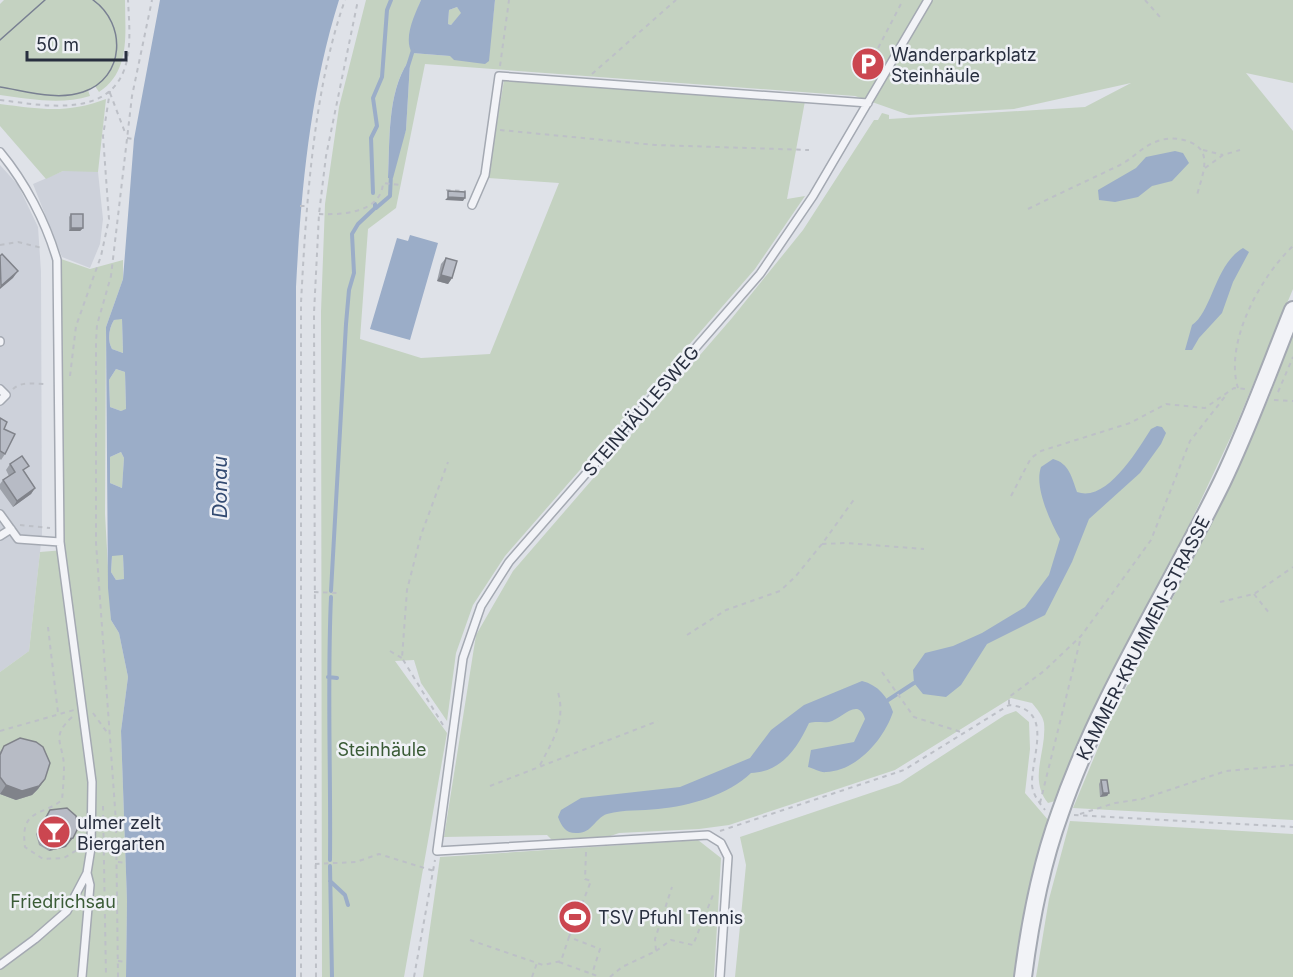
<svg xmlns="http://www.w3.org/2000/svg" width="1293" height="977" viewBox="0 0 1293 977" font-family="Inter,sans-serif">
<rect width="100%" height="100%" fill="#dfe2e8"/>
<path fill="#cdd1da" d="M0,165L18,185L38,227L41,272L42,534L29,651L0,672Z
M89,170L98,172L103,219L100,244L90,268L62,257L33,184L63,171Z"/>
<path fill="#c4d2c1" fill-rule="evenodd" d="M4,0H125C125,33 131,71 99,92L95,86L88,90L90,96C60,105 31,99 0,95V4Z
M366,0H421L412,24V53L450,56L492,27L495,0H1293V83L1246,73L1293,131V289L1234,430L1166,574L1094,712L1055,801L1048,803C1028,779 1047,751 1044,723C1043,716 1037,709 1032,703L1011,698L895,770L729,825L699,829L619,833L599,840H552L547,835L444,837L476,635L513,571L732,318L803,230L874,120H878L882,113L889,115V119L1085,107L1131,83L1014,109L909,115L855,96L425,64L396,208L368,229L360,339L421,358L490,354L559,183L488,178L504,80L805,101L787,199L805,196L755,269L505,556L473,605L456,653L447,721L421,683L414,660L395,661L447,733L404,977H322L321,312L325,204L339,107ZM408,62L410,63L406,130L388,177C390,141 387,93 408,62Z
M457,7L462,13L451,25L448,24L449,10Z
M106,99L98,172L63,171L46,179L0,126V104C40,109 67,114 106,99Z
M61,259L90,269L123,260V279L106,327L105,514L111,620L119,633L128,677L121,731L127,901L126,977H0V672L29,651L40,552L64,550Z
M122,318L123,353L112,349C107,340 109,328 114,320Z
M1293,334V820L1073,808L1111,717L1183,578L1269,398Z
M116,369L125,372L126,410L121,411L110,407L109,380Z
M121,452L124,458L122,488L110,483V457Z
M123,554L124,579L116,580L111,572L112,555Z
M1016,711L1029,722L1030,749L1025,793L1049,821L1029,892L1016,977H735L746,865L740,837L900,783L1005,715Z
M1070,821L1293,834V977H1036L1049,899Z
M698,840L721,858L714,977H423L440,857Z"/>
<path fill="#9badc8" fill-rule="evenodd" d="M160,0H339C310,92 301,191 296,287V977H126L127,901L121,731L128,677L119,633L111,620L108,588L106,327L123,279L134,139ZM122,319L123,352V353L112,349C107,340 109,328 114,320ZM116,369L125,372L126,409L121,411L110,407L109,380ZM121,452L124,458L122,488L110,483V457ZM123,555L124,579L116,580L111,572L112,556Z
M421,0H495L489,61L485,64L454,60L450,56L412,53C403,38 415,14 421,0ZM457,7L461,13L451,25L448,24L449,10Z
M408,62L410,63L406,130L393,178H388C390,142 387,93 408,62Z
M1175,151L1183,153L1189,163L1172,181L1152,186L1138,197L1115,202L1099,200L1098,190L1136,168L1146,157Z
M410,235L438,243L410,340L370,329L397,238L408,241Z
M1243,248L1249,252L1233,282L1222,313L1199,338L1192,350H1185L1192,325C1212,312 1215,264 1243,248Z
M1157,426L1162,427L1166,433L1161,444L1140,473L1089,519L1072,562L1045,615L987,644L961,685L946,697L923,694L914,683L913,670L925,653L953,646L982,633L1025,607L1049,575L1060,539C1050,521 1034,487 1041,467L1053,459C1069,463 1072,478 1077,492C1107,503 1138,449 1151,429Z
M862,681C878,685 888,697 893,712C884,739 857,771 826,772C821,773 813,768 808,767L811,750L854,742L865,719C858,696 841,720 829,722C822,723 817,721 809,723C797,749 781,772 751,773C728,795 690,806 658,809C641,811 625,809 607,814C595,818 592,833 578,833C566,834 562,827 558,817L561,810L581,798L680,787L750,758L771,730L804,705Z"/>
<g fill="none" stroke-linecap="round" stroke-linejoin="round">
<path stroke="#9badc8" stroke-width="4" d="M408,66L413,50
M373,193L371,138L377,126L373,98L382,77L387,10L391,0
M376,208L390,196L391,174
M331,591L346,324L349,290L354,273L352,234L358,224L375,208V204
M328,677L337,678
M888,700L914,683
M330,860C331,772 327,685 331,597
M330,866L332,977
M330,881L345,895L348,905"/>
<g stroke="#a4a9b2" stroke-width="10">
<path id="service" d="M870,64L885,72
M0,152C25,182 46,222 57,260L60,542L92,782L91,848L87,873L67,911L35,939L0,965
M472,205L485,175L499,76L868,103
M0,341V342
M0,389L6,395L0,401
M0,514L18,539L60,542
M0,536L11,529
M82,977L90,885L87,873
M720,977L728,857L721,843L708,835L437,851L463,658L481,606L509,562L760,274L813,196L928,0"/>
</g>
<g stroke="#a4a9b2" stroke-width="20">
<path id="tertiary" d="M1023,977C1030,922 1041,865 1060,813C1100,697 1168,592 1222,482C1249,426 1270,367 1293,310"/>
</g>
<path stroke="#bdc0c7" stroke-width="2" stroke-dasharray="4.5 4.5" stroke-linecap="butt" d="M1145,0L1160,17
M874,56L903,0
M500,66L509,0
M592,74L676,0
M110,93L126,135
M0,100C43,105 114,121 127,60C131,41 129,20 128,0
M500,130L655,145L809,150
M127,138L134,139
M1203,150L1223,155
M1205,168L1223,155L1240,150
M446,190L466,191
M300,206H307
M1028,209C1058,194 1089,180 1120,165C1132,159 1142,147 1155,142C1165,138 1176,137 1187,141C1214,149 1203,173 1197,195
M319,214C342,215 381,213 383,183L400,185
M0,245L18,242L42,248
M70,376L76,326L101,256L109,219L103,136L110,91
M1238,388C1224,343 1260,277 1293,246
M13,389C21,381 36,384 47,384
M1278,392L1293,357
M1274,400L1293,401
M1011,496L1031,458L1041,451L1130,423L1166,404L1205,408L1234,388L1246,389
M20,525L50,528
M822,544L846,543L924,549
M314,592L338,593
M1254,594L1270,614
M1220,602L1254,594L1293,567
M48,627L58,713
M687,635L726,610L780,591L795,577L822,544L855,498
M390,651L402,658
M882,672L914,717L961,732
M1009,704V697L1044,671L1081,636L1114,591L1151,540L1190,441L1227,394
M93,713L109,735
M72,717C51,737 62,741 64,765C64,777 63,789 62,800C41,817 20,808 25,847L43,859L64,858L82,847
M443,725L402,658L407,590L421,535L448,462
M0,731L74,710
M540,765C553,740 566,721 558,692
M490,786L658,721
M1040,803L1081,637
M103,806L106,977
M1080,814L1115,803L1142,799L1226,771L1293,765
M1074,815L1293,827
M104,822H116
M720,831L904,770L1009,705C1055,709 1031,756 1032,785C1033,795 1039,802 1045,810
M586,852L585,879L591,881L569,937L600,949L592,974L600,977
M118,862L126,863
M315,864L356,862L379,854L434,871
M470,940L543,965L561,961L569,937
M656,951L671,940L693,945L713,895
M118,961L126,962
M559,962L592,974
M118,977L116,822L96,543V342L97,325L111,276L132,96L152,0
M301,977V303C306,208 313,90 345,0
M316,977L314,313L319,214L326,156L358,0
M414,977L435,860
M532,977L537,963
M610,977L622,967L656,951L655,939L672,887"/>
<use href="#service" stroke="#f2f3f7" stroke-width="7"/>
<use href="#tertiary" stroke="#f2f3f7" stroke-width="16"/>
<path stroke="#798092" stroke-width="1.5" d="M0,40L45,0
M0,87C26,91 57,101 83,92C125,78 127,24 93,0"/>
</g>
<path fill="#9da1a9" d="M71,214L83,228L80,231H69V217Z
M446,258L452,278L448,284L437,281L441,264Z
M0,418L4,429L5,454L1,460L0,459Z
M10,464L25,472L35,488L31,494L13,507L0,489V484L3,480L9,476L6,470Z
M4,746L45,779L38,789L32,795L16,800L0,794V752Z
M1101,780L1109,793L1107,796L1100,797L1099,784Z
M50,810L66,847L49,851L39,845L36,834L44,819Z"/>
<path fill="#80838a" d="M448,197L465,198L463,201L445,200Z
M71,228H83L80,231H69Z
M18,271L13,278L0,289V287Z
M441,275L452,278L448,284L437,281Z
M35,488L31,494L13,507L17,501Z
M45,779L38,789L32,795L16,800L0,794L6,785Z
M1103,793H1109L1107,796L1100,797Z
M73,838L66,847L49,851L55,842Z"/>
<path fill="#b7bbc5" stroke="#80838a" stroke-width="1.5" d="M448,191L465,192V198L448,197Z
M71,214H83V228H71Z
M2,254L18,271L1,286L0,256Z
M446,258L457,261L452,278L441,275Z
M0,418L7,422L4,429L15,434L5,454L0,451Z
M22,456L29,466L23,470L35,488L17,501L3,480L15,472L10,464Z
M20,738L36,742L43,747L50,763L45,779L39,786L22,791L6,785L0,777V755L4,746Z
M1101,780H1107L1109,793H1103Z
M67,808L76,816L78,828L73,838L55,842L46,835L42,825L50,810Z"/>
<defs>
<g id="parking-disc" transform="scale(1.725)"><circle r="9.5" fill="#cb4650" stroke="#eff1f6"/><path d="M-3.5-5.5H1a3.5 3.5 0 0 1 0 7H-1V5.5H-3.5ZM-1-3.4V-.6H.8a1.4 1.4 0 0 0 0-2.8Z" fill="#fff"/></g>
<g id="bar-disc" transform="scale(1.725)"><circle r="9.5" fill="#cb4650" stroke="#eff1f6"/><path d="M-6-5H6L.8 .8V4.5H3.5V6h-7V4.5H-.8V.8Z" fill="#fff"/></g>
<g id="stadium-disc" transform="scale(1.725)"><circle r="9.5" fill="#cb4650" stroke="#eff1f6"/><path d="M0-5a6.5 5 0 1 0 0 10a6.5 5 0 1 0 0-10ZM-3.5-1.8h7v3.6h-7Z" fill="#fff"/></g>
</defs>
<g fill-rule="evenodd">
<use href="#parking-disc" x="868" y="64"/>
<use href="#bar-disc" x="54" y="832"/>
<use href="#stadium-disc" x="575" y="917"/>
</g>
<g text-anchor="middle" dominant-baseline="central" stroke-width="5" stroke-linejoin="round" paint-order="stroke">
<g font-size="18" fill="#282f3f" stroke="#eff1f6" text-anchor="start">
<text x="891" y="54">Wanderparkplatz<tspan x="891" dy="21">Steinhäule</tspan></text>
<text x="77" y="822">ulmer zelt<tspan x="77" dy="21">Biergarten</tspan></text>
<text x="598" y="917">TSV Pfuhl Tennis</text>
</g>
<g font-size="18" fill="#282f3f" stroke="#eff1f6">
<text transform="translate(641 411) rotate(-49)">STEINHÄULESWEG</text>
<text transform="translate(1143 638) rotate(-63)">KAMMER-KRUMMEN-STRASSE</text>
</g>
<g font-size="18" fill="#3a5b36" stroke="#eff1f6">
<text x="382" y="749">Steinhäule</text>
<text x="63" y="901">Friedrichsau</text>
</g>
<g font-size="20" font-style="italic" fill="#334b72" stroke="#eff1f6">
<text transform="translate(220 487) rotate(-90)">Donau</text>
</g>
</g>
<path d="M27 51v9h99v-9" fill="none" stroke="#282f3f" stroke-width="3"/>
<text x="36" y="51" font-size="18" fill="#282f3f" stroke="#eff1f6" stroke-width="4.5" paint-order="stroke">50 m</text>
</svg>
